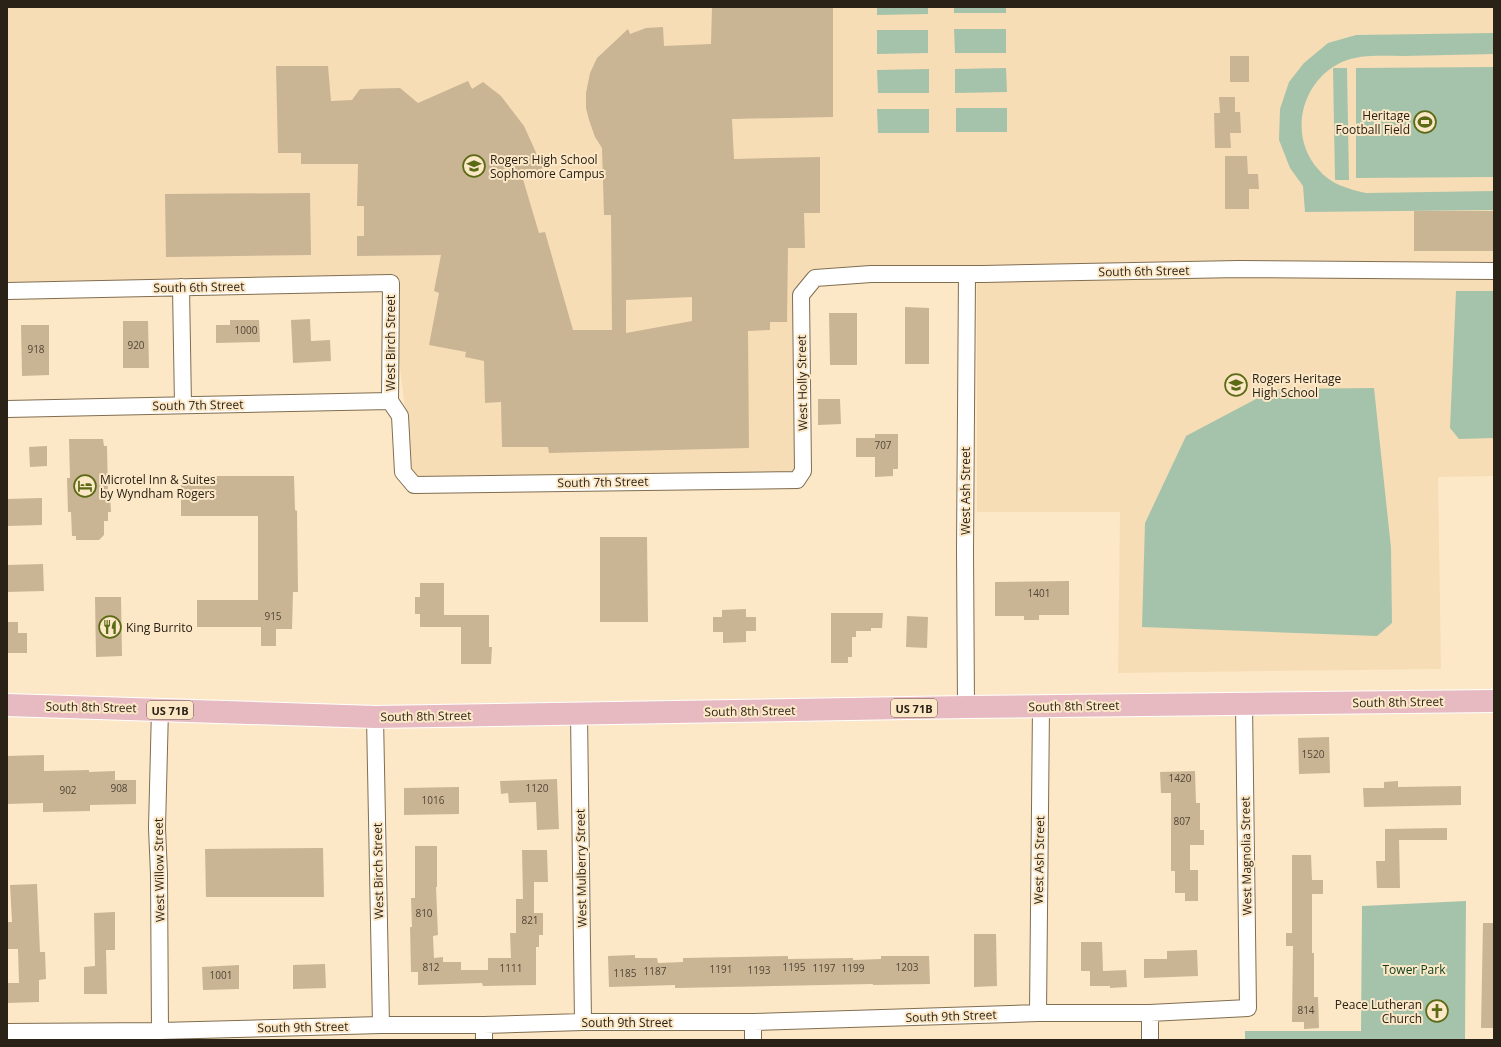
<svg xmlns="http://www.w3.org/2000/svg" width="1501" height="1047" viewBox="0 0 1501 1047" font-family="'Open Sans',sans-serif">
<rect width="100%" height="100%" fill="#fce8c7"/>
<path fill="#f6ddb6" d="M7,7H1494V476L1438,477L1441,669L1118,673L1120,512H977V283L815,278L801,295L797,480L414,485L390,283L7,291Z"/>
<path fill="#a5c3ab" d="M877,7H928V14L877,15Z
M954,7H1006V13H954Z
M954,29H1006V53H955Z
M877,30H928V53L877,54Z
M1494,33V54C1464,55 1433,55 1403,56C1383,56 1360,54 1342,62C1301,81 1288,135 1318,169C1330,184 1348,189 1366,193L1494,191V210L1305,212L1303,186L1290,168L1279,140L1280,109L1289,82L1304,63L1328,43L1356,35Z
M1494,67V177L1356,178V68Z
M1006,68L1007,92L955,93V69Z
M1333,68H1347L1349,180H1335Z
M929,69V93H878L877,70Z
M956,108H1007V132H956Z
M929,109V133H878L877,109Z
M1456,291H1494V438L1459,439L1450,428Z
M1374,388L1391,548L1392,623L1377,636L1142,627L1145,523L1186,436L1275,389Z
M1466,901L1465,1040H1245V1031H1361L1362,906Z"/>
<path fill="#c9b494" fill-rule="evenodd" d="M712,7H833V117L732,119L734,159L820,157V213H804L805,248H788L787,322H770V330L748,331L749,448L549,453L548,447H502L501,402L485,403L484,361L465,357L466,352L429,345L439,293L434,291L441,255L357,256V236H364V206H357L358,164H301V153H278L276,66H328L331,101L352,100L360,89L400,88L418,103L468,81L472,89L483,82L501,96L524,126L543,168L522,176L539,233L545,232L573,330H612L611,215H604L602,148L595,137L589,120L586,108V93L590,73L597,58L628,29L630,34L646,28L663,27L664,46L711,44ZM692,297V321L626,333V300Z
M1230,56H1249V82H1230Z
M1219,97H1235V112H1240L1241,133H1230L1231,148H1215L1214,113H1220Z
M1225,156H1247L1248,174H1258L1259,189H1249V209H1225Z
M310,193L311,255L166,257L165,194Z
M1414,211H1494V251H1414Z
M905,307L929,308V364H905Z
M829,313H857V365H830Z
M310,319L311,341L330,340L331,361L293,363L291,320Z
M230,320H259L260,342L216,343V325H230Z
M123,321H148L149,368H123Z
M21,325H49V375L22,376Z
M818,399H840L841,424L818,425Z
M875,434H898V469H893V476L875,477V457H856V438H875Z
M69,439H103L104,446H107L108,494H110L111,512H108V521H104V535L99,540H76V536H72L71,512H68L67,478H70Z
M47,446V466L30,467L29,447Z
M181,476H294L295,510L297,511L298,592H293L292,629H276V646H261V627H197V600H258V516H181Z
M42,498V525L7,526V499Z
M600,537H647L648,622H600Z
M43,564L44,591L7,592V565Z
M1069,581V615H1039V620H1024V616H995V582Z
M420,583H444V615H489V647H492L491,664H461V627H420V614H415V597H420Z
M95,597H121L122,656L96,657Z
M746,609V617H756V631H746V642L723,643V632H713V617H722V610Z
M831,613H883L882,628H871V631H856V637H852V657H848V663H831Z
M907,616L928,617L927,648L906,647Z
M7,622H18V633H27V653H7Z
M1329,737L1330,773L1299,774L1298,738Z
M44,755V771L89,770V772L115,771V780H136V804L90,805V811L43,812V803L7,804V756Z
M1195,771L1196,803H1200V830H1204V845H1190V870H1198V901H1185V893H1175V871H1171V793H1161L1160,772Z
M557,779L559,829L537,830L536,802L509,803L508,793L501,794L500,781Z
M1398,781V787L1461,786V805L1364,807L1363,788H1384V782Z
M459,787V814L404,815V788Z
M1447,828V840H1399L1400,888H1377L1376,861H1385V829Z
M415,846H437V887H436L438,935L433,936L434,958L443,957V962H461V970H488V958H511L510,933H516V899H523L522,850H547L548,882H534V913H543V935H539V947H536V985L483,986L482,983L418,985V972H411L410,927H412L411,898H415Z
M323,848L324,897H206L205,849Z
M1292,855H1311L1312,880H1323V894H1312V953H1314V997H1318L1319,1028L1304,1029V1022H1292L1293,946H1286V933H1292Z
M37,884L40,952H45L46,979L39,980V1002L7,1003V983H19L18,949H7V922H12L10,885Z
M115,912V950H106L107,994H84V967L95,966L94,913Z
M1483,923H1494V1028H1481Z
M974,934H996L997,986L974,987Z
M1081,942H1102L1103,971L1126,970L1127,987L1110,988V986H1090V971H1081Z
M1197,950L1198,976L1144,978V959H1167V951Z
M635,955V958H657L658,963L683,962V958L788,956V959L853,958V960L881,959V956H929L930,984L873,985V984L675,988V985L609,987L608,956Z
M325,964L326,988L293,989V965Z
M239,965V989L203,990L202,967Z"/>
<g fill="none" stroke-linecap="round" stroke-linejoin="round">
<g stroke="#806e51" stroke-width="18">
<path id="minor" d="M181,287L183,405
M7,291L391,283L390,401L400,416L403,472L414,485L797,480L803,471L801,295L815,278L871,274H983L1239,269L1494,271
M7,409L390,401
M966,707L965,550L967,274
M160,709L157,828L159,874L160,1031
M579,714L583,1022
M375,717L381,1025
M1038,1013L1041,707
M753,1022V1040
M484,1025V1040
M7,1032L160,1031L381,1025H484L583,1022H753L1038,1013H1150L1248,1008L1244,704
M1150,1040V1013"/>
</g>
<g stroke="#fff" stroke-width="24">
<path id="primary" d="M7,705L375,717L966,707L1494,701"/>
</g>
<use href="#minor" stroke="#fff" stroke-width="16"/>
<use href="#primary" stroke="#e7bac1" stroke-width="22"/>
</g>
<defs>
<g id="stadium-ring" transform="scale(1.15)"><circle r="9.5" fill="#fce8c7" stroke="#5b6a14" stroke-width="1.5"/><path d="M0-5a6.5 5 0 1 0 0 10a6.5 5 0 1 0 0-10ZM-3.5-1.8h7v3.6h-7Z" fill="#5b6a14"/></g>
<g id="school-ring" transform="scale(1.15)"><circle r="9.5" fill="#fce8c7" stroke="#5b6a14" stroke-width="1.5"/><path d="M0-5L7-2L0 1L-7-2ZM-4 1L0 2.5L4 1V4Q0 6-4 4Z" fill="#5b6a14"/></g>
<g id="hotel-ring" transform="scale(1.15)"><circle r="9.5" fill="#fce8c7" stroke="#5b6a14" stroke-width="1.5"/><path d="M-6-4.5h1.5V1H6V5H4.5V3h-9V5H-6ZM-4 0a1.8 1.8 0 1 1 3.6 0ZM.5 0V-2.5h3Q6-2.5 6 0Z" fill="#5b6a14"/></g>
<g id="restaurant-ring" transform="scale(1.15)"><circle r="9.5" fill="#fce8c7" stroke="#5b6a14" stroke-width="1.5"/><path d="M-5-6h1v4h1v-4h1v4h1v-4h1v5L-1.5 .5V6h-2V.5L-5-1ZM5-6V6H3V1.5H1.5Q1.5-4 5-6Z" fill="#5b6a14"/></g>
<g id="church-ring" transform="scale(1.15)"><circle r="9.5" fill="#fce8c7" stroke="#5b6a14" stroke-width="1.5"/><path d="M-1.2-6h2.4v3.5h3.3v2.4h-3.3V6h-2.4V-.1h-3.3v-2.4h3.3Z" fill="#5b6a14"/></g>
</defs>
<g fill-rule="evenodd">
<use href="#stadium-ring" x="1425" y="122"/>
<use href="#school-ring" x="474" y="166"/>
<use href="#school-ring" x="1236" y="385"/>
<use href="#hotel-ring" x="85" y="486"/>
<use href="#restaurant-ring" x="110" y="627"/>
<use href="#church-ring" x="1437" y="1011"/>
</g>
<g text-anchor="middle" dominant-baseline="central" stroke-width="4" stroke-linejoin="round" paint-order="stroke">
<g font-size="10" fill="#524636">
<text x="246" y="330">1000</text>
<text x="136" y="345">920</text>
<text x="36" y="349">918</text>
<text x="883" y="445">707</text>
<text x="1039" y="593">1401</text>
<text x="273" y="616">915</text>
<text x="1313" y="754">1520</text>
<text x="1180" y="778">1420</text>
<text x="119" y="788">908</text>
<text x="537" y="788">1120</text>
<text x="68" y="790">902</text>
<text x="433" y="800">1016</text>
<text x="1182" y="821">807</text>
<text x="424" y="913">810</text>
<text x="530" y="920">821</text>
<text x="431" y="967">812</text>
<text x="794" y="967">1195</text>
<text x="907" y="967">1203</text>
<text x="511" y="968">1111</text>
<text x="824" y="968">1197</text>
<text x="853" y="968">1199</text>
<text x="721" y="969">1191</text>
<text x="759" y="970">1193</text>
<text x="655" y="971">1187</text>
<text x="625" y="973">1185</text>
<text x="221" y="975">1001</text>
<text x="1306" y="1010">814</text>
</g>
<g fill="#fce8c7" stroke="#695d4b" stroke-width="1">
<rect x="891" y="699" width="46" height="18" rx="3"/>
<rect x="147" y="701" width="46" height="18" rx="3"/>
</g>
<g font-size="11" font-weight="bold" fill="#2a2216">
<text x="914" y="708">US 71B</text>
<text x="170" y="710">US 71B</text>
</g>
<g font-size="12" fill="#2a2216" stroke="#fce8c7" text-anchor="start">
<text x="1410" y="115" text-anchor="end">Heritage<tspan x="1410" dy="14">Football Field</tspan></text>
<text x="490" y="159">Rogers High School<tspan x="490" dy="14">Sophomore Campus</tspan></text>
<text x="1252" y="378">Rogers Heritage<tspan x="1252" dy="14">High School</tspan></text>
<text x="100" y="479">Microtel Inn &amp; Suites<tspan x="100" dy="14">by Wyndham Rogers</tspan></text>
<text x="126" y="627">King Burrito</text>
<text x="1422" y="1004" text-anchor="end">Peace Lutheran<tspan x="1422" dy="14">Church</tspan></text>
</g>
<g font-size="12" fill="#2a2216" stroke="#fce8c7">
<text transform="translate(1144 271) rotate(-1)">South 6th Street</text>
<text transform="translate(199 287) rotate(-1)">South 6th Street</text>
<text transform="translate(390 343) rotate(-90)">West Birch Street</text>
<text transform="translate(802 383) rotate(-91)">West Holly Street</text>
<text transform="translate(198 405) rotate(-1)">South 7th Street</text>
<text transform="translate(603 482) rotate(-1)">South 7th Street</text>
<text transform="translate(965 491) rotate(-90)">West Ash Street</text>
<text transform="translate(1398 702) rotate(-1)">South 8th Street</text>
<text transform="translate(1074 706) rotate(-1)">South 8th Street</text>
<text transform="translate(91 707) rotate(1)">South 8th Street</text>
<text transform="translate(750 711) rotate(-1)">South 8th Street</text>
<text transform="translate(426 716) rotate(-1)">South 8th Street</text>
<text transform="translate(1246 856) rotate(-91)">West Magnolia Street</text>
<text transform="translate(1039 860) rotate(-89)">West Ash Street</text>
<text transform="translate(581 868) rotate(-91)">West Mulberry Street</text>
<text transform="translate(159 870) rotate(-91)">West Willow Street</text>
<text transform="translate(378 871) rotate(-91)">West Birch Street</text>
<text transform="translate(951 1016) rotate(-2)">South 9th Street</text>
<text x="627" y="1022">South 9th Street</text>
<text transform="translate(303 1027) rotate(-1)">South 9th Street</text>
</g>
<g font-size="12" fill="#0a401f" stroke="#fce8c7">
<text x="1414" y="969">Tower Park</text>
</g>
</g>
<rect width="1501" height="1047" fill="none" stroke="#2a2216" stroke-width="16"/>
</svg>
